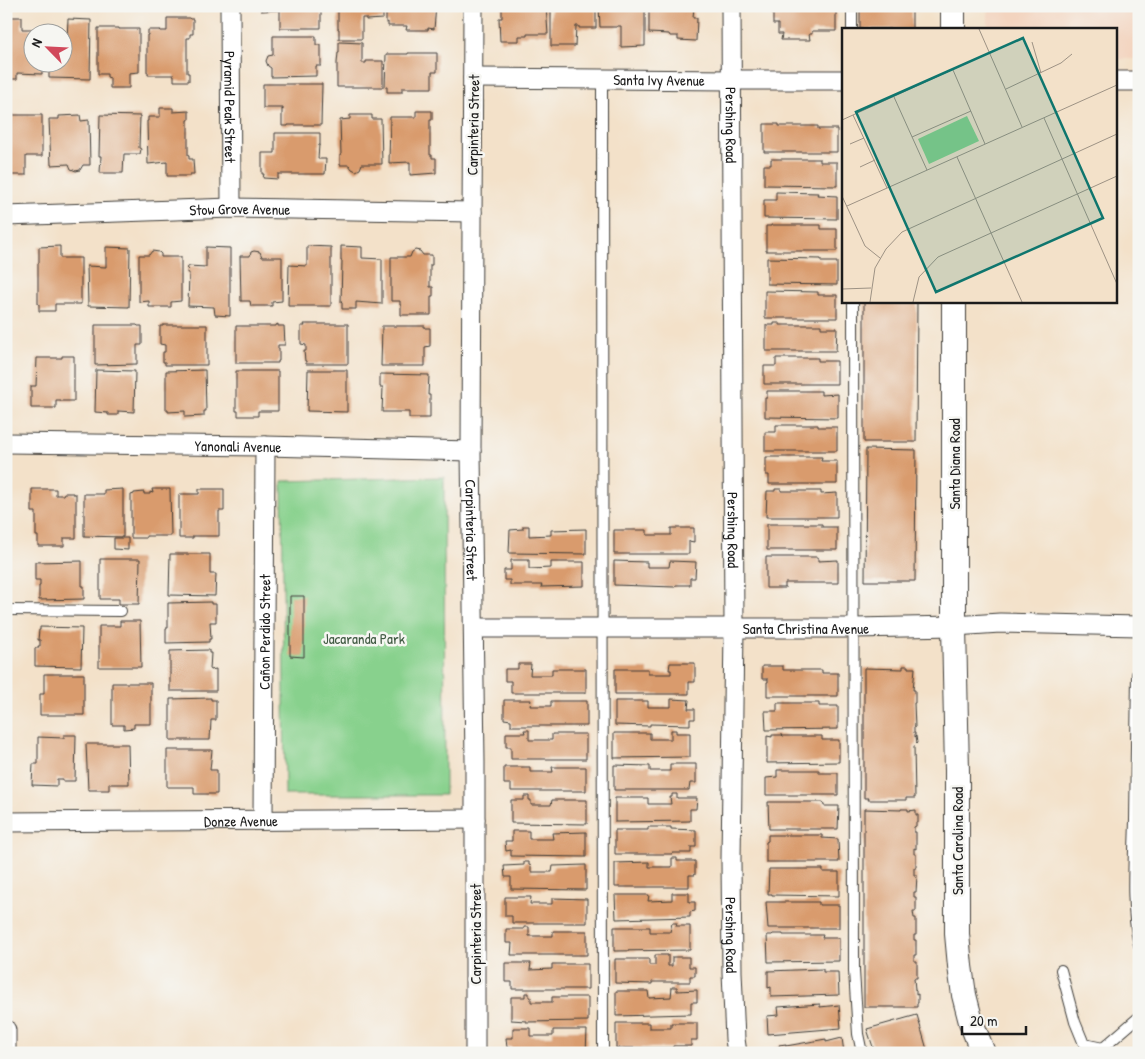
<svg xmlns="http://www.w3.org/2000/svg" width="1145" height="1059" viewBox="0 0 1145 1059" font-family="'Patrick Hand',sans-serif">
<rect width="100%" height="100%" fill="#f6f6f2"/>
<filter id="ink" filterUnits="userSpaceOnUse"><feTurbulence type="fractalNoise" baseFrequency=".02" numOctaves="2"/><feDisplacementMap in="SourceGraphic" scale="10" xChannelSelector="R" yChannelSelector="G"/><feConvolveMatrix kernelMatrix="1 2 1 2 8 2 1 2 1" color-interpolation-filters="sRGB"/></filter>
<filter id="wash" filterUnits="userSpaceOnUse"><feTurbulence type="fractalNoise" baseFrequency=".0096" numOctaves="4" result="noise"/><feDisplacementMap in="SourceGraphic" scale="20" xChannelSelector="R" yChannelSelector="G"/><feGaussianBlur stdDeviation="1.12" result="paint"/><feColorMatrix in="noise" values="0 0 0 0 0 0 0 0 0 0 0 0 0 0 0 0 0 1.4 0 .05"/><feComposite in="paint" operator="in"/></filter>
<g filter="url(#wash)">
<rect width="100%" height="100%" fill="#f3e1c9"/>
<path fill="#f3d4bf" d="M988,6H1139V59H1116V29H988Z"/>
<path fill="#88d18d" stroke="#527654" d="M444,477L445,795H285L282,481Z"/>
<g id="blocks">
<path fill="#d99b6d" d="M261,6H321V28H280V10L261,11Z
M338,6H383V19L366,20V18H362V39H339V29H338Z
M386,6H436L434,29L428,28V30H406L407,26H388V22L386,23Z
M502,6H546L548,34H527V36H519V41H500L499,18H502Z
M551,6H596V28H579V26H576L575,46H551Z
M599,6H645V46L621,47V26H617V27H600Z
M649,6H694L693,18H697L696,41L678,40V36H670L669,34L649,33Z
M860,6H918V11H912V29H860Z
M836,9V31H812V34H809L810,40H781L782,34H778V24H773V10Z
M6,17H22V29H42V32H32V62H42V74L17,73V79H6Z
M167,18H189L190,19H193V34H190V38H187V73H189V81H174V75H148V72H147V35H148V30H161L160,31H167Z
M68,19L91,20L90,79L49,78V62H62V39H67Z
M98,28H119V29H139V72L129,73V88H110V78L107,77V74H98Z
M273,36H316V45H321V66H316V76L271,77V68L268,66L266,61L268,56L273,55Z
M339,42L362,43V63H366V61H383V87H337V63L338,53H339Z
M408,53H437V72H432V88H402V92H387V87H385L386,54H408Z
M263,84H322L321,125H288V126H282V109L283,110V108H263Z
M160,108H173V112L189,111V120H188V155H189V159H193L194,174H190V176H167V162L148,164L147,121H148V117H160Z
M416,111H432V120H430V155H432V158H436V173L410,175V162L389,163L390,117H416Z
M6,115H42V156H26V175H6Z
M80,115L81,121L89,120L90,165H83L80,170L76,171L71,169L69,164L51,165L49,119H59V116Z
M100,115L140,116L139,148L141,149L140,154H124L123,173H100L101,156H99Z
M350,115H372V119H381L382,164H362L360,169L356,171L352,169L349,165H340V155H341L340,120L350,119Z
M764,124H779V126H818V129H837V152H764Z
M275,133H320V145H319L318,159H326L325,174H278V179L263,178L264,174H262V153H275Z
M771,159H820V162H837V186L764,185V165H771Z
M776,192L818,193L817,195L837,196V219L764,218V200H776Z
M771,225H821V229H837V251H766V226H771Z
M60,246V258H81V304H55V311H39V304H38V263H39V247Z
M307,246L331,247V306H288L289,265L307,266Z
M341,246L362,247V258L382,259V304L356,302V309H342V303L341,302L342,261H341Z
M106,247L130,248L129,307L88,306L87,266L106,267Z
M206,247L230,248V316L215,315L214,307L188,306L189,273H187L188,266L206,267Z
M415,250L420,251L423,255H432V265H430V287H433V296H431V315H401V305H400V301H391V257H410L412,252Z
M152,251L159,252L161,254V257H181V301L171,302V307H149V301L139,302V255H149Z
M254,251L260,252L262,257H282V301L272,302V306H251L250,301H241L240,256H250L251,252Z
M767,258L821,259V262H837V285L767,284Z
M765,291L818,292V295H837V318H765Z
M864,301H917L916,442H864Z
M774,323H780V325H821V328H837L836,351H766V325H774Z
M278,324V326H284L285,345H278V349H279V361H278V363H236V326H276V325Z
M304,324H348V364H306V361H305L304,351H306V345L301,344V326H305Z
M95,325H137L138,326H142V345H137V364L95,365Z
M163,325H207V365H165V362H163V352H165V345L160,344V326H163Z
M382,326H425V328H430V346L425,347V366H381Z
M62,356H74V401H61V400H56V408H31V386H36L37,358H62Z
M776,358H818V361H837V384H764V366H776Z
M96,370L135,371L134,412L118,411V415H108V413L95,412Z
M205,370L206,411H204V416L185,417V411L168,412V410H166V371Z
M308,370H347V412L307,411Z
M236,371H278V411H258V416H238V411H236Z
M380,374L429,375L428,395H430V418H409V412H382L383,387H380Z
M767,391H821V395L838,394V418L765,417V398H767Z
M776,425H818V427H837V451H765V432H776Z
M866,449L916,450L915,581H865Z
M766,457H822L821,461H837V484H769V475H766Z
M32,489H56V495H63L64,493H73V494H76V538H64V546H38V536H36V512H32Z
M123,489V537L84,536V494H104V490Z
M152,489H170L171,536H146V538H131V495L134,494V493L144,492V494H150V492L153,493Z
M199,489H224V511H219V536H193V538H179V494H199Z
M775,489H781V491H821V494L837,493V517H766L767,491H775Z
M767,524H822V527H837V550H767Z
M523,526H529V536L551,535V530L586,529V554L509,553L510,530L523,529Z
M671,528H694V542L689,541V554H614V530H647V535H671Z
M114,538H128V550L114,549Z
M170,554H210V574H216L215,596L169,595Z
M766,557H818V561L838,560V583H785V588H766Z
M100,559H140L139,604H119V599H100Z
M511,560H529V569L551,568V562H584V586L541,587L542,585H510V580H504V570H511Z
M82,561V586H84V599L39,600V586H40V580H35V562Z
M614,561L647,562V567H669L670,561L696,562L695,578H690V585H676L675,587L614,585Z
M290,596H304V657L290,656Z
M211,602V604H216V622H210L211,639H209V642L166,643V628H168V603Z
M120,621H140L141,667H99V626H120Z
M40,627L82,628L81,667L35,666V648H39L38,646H40V640H38L39,630H40Z
M209,650V653H211L210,670L216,669V691H170V651Z
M670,663H695V682H689V694H615V669H648V674H671V670H669Z
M518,664H531L530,675H552V669H586V693H511V681H505V669H518Z
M762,666H783V670H822V673H838V696H767V682H768V679H762Z
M903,666H908V668H915L913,690H915V703H914L915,727H914V733H915V737L916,736L917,743L914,746L915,798H906V800H868L869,798H864V668L903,669Z
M44,674H84V715H40V694H44Z
M112,683H151V724H134V728L124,729V725H112Z
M211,698V700H216V720H211L210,740H170V699Z
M671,699L689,700L688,709H695V719H690V725L650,724V726L615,725V701H648V707H671Z
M504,700H531L530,706H551V701H587V726H511V720L504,719Z
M777,703H819V706H838V729L766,730L765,711H777Z
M524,730H529V740H552V734H586V759H511V747H506V733H525Z
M671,730H676V733H690V757L614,758V733H650V739H671Z
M64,735H76L75,781H63V779H57V786L32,785L33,764H38V737L64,738Z
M772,735H782L783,736H822V740H839V762L767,763V736L772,737Z
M86,744H128L129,784H109V790H88Z
M167,750H212L210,770H217V794H194V787H167Z
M670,764H696V783H690L689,790H614V765L650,766V771H670Z
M504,767H530V772H553L552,767H586V791H511V784H504Z
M777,770H819V773H838V795H766V778L777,777Z
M672,794H677V798H697L696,809H690V821L615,822V798H648V804H671L670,797H672Z
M524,796H529V800H531V805H551L552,800H587V824L511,823V800H524Z
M768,802H823L824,806H839L838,829H769Z
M864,809L901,810V809H908V811L916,810V815H918V822H916V826L914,827V832H916V849L914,848V854H916V868H914V875H917L916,892H914V897H916V911H913L914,918H916V935H914V940H916V955H914V961H917V978H914L915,990L916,991V995L918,994V1003H917V1007H864Z
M648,827H671V829L696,830V847H691V853H672V854H615V830H648Z
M512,831H529V839H553L552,833L586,832V857L511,856V850L506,851L505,841H512Z
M768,835H822V838L838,839L839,862H766V842L768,841Z
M672,858H677V861H695V875H689V887H615V863L649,862V867H672Z
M524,862H529V865L531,866V872H552L553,866L586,865V890L511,889V877H505L504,866L524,865Z
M769,869H823V872H839V896L772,895V894H768Z
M672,893H689V902H695V911L690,912V917L616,919L615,895H649L648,901L672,900Z
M505,897H531L530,904H552V898L587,899V923H512V916H505Z
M766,902H819V905H839V928H768Z
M672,923H677L676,926H690V950L614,951V927H650V932H670Z
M524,927H529V936H553V931H587V955H511L512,943H506V929H524Z
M773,934H783V935H823L822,938H839V961L768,962L767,935H772Z
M655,955H668V966H672V957H689V967H695V976H690V982H652V984L615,983V959H649V965H655Z
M505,963H531L530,970L552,969V964H588V989H512V982H505Z
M823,969V972H838L839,995L771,997V987L768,988V971Z
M672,987H677V991L697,990V1002H691V1014L616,1016V991H648L649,998L671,997Z
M525,993H529V997H531V1002H552V997H588V1021L526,1022V1021L511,1020V997H525Z
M820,1004V1007L839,1005L841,1028L768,1034L767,1016L779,1015L778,1007Z
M917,1015L928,1053H875L867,1029Z
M616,1023H649V1028H671V1023H697V1040H691V1046H673V1048H616Z
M513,1028H530V1036H553V1030H587L586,1053H511V1047H507L506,1038H513Z
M842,1038L844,1053H773V1048L780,1047L779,1045L786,1044V1046L826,1039V1042Z"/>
</g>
</g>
<g filter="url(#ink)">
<use href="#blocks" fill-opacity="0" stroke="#3c3a36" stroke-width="1"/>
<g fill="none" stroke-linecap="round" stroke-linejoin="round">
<g stroke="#3c3a36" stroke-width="12">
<path id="service" d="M852,6V29
M602,79L603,1053
M853,301L854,971L858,1034L862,1053
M6,610L121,611
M1137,674L1135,820L1139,821
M1135,820C1134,862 1130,905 1139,945
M1061,970L1075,1022L1084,1044L1103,1048L1139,1017"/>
</g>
<g stroke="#3c3a36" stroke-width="21">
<g id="minor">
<path id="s1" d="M230,6L231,208"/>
<path id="s2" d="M473,6L471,451L475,762V1053"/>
<path id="s3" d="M731,6L734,629L731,860L732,972L735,1039L737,1053"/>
<path id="s4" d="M473,78L732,80H844"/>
<path d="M1116,81H1139"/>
<path id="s5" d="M6,216L231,208L472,212"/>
<path id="s6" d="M6,443L265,446L471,451"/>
<path id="s7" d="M474,628H855L954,626L1000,623L1139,626"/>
<path id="s8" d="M263,820L265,446"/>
<path id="s9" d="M6,822L475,819"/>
<path d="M6,1030V1053"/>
</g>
</g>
<g stroke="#3c3a36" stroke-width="26">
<path id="tertiary" d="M953,6V29
M954,301V626L957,771V934L960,966L964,995L971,1022L983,1053"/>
</g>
<use href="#service" stroke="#fff" stroke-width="10"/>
<use href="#minor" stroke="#fff" stroke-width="19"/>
<use href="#tertiary" stroke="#fff" stroke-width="24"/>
</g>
</g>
<g text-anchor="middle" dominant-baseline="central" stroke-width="5" stroke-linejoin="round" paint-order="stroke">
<g font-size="15" fill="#1c1c1c" stroke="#f6f6f2">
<text stroke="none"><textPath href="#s4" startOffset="186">Santa Ivy Avenue</textPath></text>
<text stroke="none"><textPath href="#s1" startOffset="101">Pyramid Peak Street</textPath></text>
<text transform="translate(473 125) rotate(-89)">Carpinteria Street</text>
<text stroke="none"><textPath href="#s3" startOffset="119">Pershing Road</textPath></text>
<text stroke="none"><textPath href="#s5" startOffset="234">Stow Grove Avenue</textPath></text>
<text stroke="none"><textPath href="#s6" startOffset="232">Yanonali Avenue</textPath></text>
<text transform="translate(954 464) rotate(-90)">Santa Diana Road</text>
<text stroke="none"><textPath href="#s2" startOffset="524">Carpinteria Street</textPath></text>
<text stroke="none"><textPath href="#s3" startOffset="524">Pershing Road</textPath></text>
<text stroke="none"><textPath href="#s7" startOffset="332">Santa Christina Avenue</textPath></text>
<text stroke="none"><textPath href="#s8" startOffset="188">Cañon Perdido Street</textPath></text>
<text stroke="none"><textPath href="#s9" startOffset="235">Donze Avenue</textPath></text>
<text transform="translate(957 841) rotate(-90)">Santa Carolina Road</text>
<text transform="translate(475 934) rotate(-90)">Carpinteria Street</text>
<text stroke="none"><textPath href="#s3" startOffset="929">Pershing Road</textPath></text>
</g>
<g font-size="15" fill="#425b44" stroke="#f6f6f2">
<text x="364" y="638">Jacaranda Park</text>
</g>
</g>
<g transform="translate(842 28)">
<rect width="275" height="275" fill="#f3e1c9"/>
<path d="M125,88L137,113L87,136L76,111Z" fill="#88d18d"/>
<path fill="none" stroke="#9d9284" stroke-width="1" d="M137,1L180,99M190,14L199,45M111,42L143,116M164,61L219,35L230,26M52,69L85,142M11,87L45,160M202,90L275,256M0,92L147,25M70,109L129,83M8,116L22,110M115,129L180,274M18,139L33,132M0,168L23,218L38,230M5,178L275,57M0,261L29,260M28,274L33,240L44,221L60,204L275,106M71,274L77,249L96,229L275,148"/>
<path fill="#0f766e" fill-opacity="0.15" stroke="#0f766e" stroke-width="2.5" d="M181,10L261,190L94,264L14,84Z"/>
<rect width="275" height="275" fill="none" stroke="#1c1c1c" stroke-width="2.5"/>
</g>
<rect width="1145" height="1059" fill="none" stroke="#f6f6f2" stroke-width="25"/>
<g transform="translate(48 48) rotate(294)"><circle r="24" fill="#f6f6f2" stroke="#9f9f9c"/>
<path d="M0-4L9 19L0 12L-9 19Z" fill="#d1495b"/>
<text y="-8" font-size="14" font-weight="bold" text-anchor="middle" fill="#1c1c1c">N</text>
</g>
<path d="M962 1026v8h64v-8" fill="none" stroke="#1c1c1c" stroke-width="2.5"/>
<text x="970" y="1026" font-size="15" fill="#1c1c1c" stroke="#f6f6f2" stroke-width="4" paint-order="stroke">20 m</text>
</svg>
